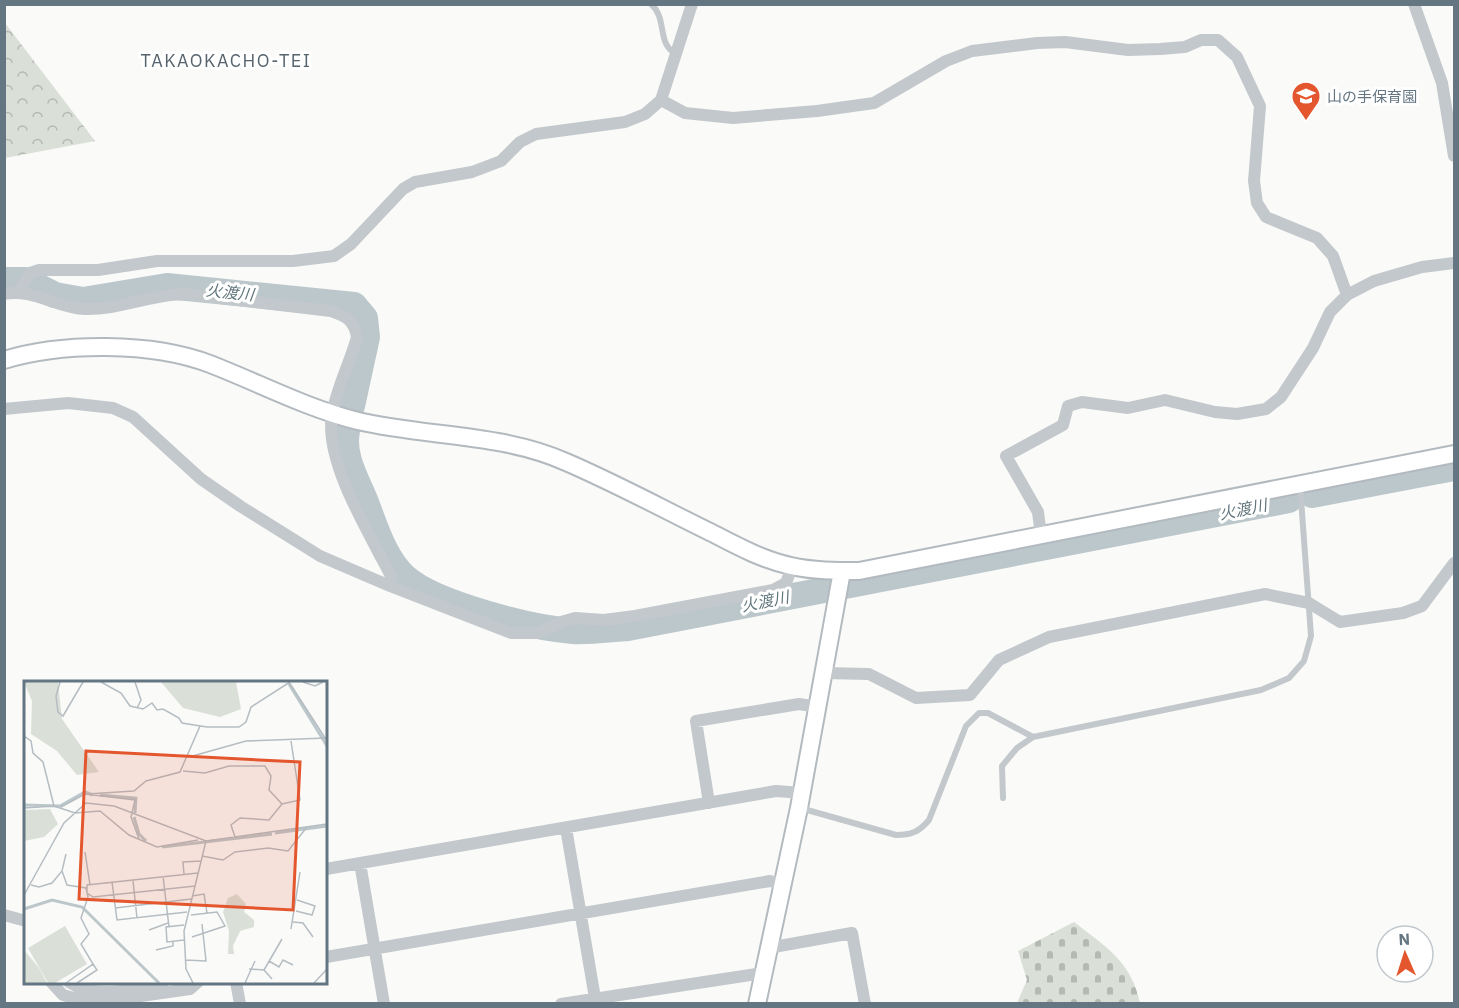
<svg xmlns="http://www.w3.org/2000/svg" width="1459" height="1008" viewBox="0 0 1459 1008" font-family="'IBM Plex Sans','Noto Sans JP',sans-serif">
<defs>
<pattern id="forest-crowns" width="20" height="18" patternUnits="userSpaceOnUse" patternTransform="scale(1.5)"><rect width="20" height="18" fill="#dadfd7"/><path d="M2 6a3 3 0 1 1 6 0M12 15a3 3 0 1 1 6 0" fill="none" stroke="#b4b9b4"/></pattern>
<pattern id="cemetery-stones" width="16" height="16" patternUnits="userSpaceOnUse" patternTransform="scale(1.5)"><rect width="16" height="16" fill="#dadfd7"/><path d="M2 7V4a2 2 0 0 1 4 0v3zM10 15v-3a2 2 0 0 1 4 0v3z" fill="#b4b9b4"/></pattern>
</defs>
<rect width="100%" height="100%" fill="#fafaf8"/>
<path fill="url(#forest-crowns)" d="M4,23H5L95,141L5,158Z"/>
<path fill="url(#cemetery-stones)" d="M1074,922C1106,947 1131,961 1140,1003H1017L1027,980L1018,951Z"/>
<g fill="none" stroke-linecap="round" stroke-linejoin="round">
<path stroke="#bbc7cb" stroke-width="26" d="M4,280H25L55,295L83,300L167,286L354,305L365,318L367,337L352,406
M347,431C342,455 356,478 365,500C375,525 384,558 405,577C435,604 532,628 573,631C591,632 611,629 628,628L1289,500
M1312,495L1454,468"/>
<g stroke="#b3babf" stroke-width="20">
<path id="secondary" d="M4,360C63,342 152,342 210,364C259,383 306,408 358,421C426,437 501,433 566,462C615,483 663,509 712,533C737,546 763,560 791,566C813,571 837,571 859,571L1454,454
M757,1004L799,808L842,571"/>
</g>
<path stroke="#c3c8cc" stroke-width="6" d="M651,4C668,19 656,43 676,54
M1003,798L1002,766L1017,748L1033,737
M800,808L896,835C911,835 919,832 929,820L966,726L979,713H988L1033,737L1261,690L1289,678L1304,661L1311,636L1300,485"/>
<path stroke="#c3c8cc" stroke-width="12" d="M1414,4L1442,83L1454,156
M661,100L685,113L733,118L817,111L874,103L946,61L972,51L1037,43L1065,42L1128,50L1160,49L1185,47L1201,40H1218L1237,57L1260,106L1254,181L1257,203L1266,217L1317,238L1333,256L1347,295
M19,292L30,273L39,270H98L157,261H293L334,256L351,244L403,189L415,182L472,172L501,161L520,142L536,134L625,122L645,114L661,100L692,4
M4,294C31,288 58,308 85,309C119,310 151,294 186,294L331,311C346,316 354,320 357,337C350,363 336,389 332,415C324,462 370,534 391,576L390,586
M4,409L68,403L113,408L133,417L201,479L240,506L320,556L390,586L511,633H538L561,622L575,618L604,620L635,616L773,590L786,583L792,567
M1041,535L1038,512L1006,456L1063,425L1068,406L1082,402L1128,408L1165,400L1215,412L1237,414L1266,409L1281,397L1313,348L1330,312L1347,295L1374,281L1422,267L1454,263
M824,673L869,674L916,698L970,695L999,660L1049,637L1265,594L1309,603L1340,622L1403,613L1422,606L1454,563
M709,803L696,721L799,704L818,707
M566,828L596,1004
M360,863L384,1004
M326,869L776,791L802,793
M4,915L26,921
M768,948L852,933L865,1004
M326,957L770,881L783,884
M51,982L63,995L92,1003L190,989L198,982
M69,982C96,1000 131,989 162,985
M236,982L240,1004
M561,1004L763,973"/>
<use href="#secondary" stroke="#fff" stroke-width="16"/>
</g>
<defs>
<g id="school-pin" transform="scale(1.5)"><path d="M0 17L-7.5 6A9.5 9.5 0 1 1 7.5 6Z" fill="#e4572e" stroke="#fff"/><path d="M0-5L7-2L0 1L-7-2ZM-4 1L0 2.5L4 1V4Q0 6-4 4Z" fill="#fff"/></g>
</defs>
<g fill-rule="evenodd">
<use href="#school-pin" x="1306" y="96"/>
</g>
<g text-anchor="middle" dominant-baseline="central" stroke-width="6" stroke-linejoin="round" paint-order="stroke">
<g font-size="15" fill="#657683" stroke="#fff" text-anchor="start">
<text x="1327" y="96">山の手保育園</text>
</g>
<g font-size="16" font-style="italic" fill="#60757c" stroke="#fff">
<text transform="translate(230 292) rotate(6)">火渡川</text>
<text transform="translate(1243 509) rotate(-11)">火渡川</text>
<text transform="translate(765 601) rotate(-11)">火渡川</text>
</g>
<g font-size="18" letter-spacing="1.5" fill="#57646e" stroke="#fff">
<text x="226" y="60">TAKAOKACHO-TEI</text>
</g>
</g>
<g transform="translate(24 681)">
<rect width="303" height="303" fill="#fafaf8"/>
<path d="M0,1H34L38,38L75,91L53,94L33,70L7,53L8,20ZM137,1H212L217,28L196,36L159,27ZM26,128L34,143L20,156L0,160V129ZM0,269L15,287L23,302H0Z" fill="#dadfd7"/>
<path d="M213,213L222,223L220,231L230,239V246L216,250L209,265L210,273H204L205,250L199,231L204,217Z" fill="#dadfd7"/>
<path d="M41,245L63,283L31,302H24L4,267Z" fill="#dadfd7"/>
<path fill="none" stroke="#bbc7cb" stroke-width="3" d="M265,3L303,65M76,114L112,117L111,132M0,124L36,125L61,111L69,114M110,136L115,153L122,160M251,152L303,145M138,166L248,153M0,228L28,219L58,226L135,302"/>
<path fill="none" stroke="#b5bdc2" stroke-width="1.5" d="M36,1L32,15L34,31L39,35L59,1M77,1L97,12L106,25L119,28L128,22L133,29L139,28L155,37L158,42L183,46H215L222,41L227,26L266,1M111,1L117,19L113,27M265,1L303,60M279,1L291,5L299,1M0,55L7,60L9,72L19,81L30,125M165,76L222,60L302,57M159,90L181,92L205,85H241L247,95L245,109L258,123M63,113L110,110L122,100L156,91L176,45M37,126L61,113L111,119L107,136L115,158M0,127L30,125L51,132L76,130L105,154L133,166L174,159M211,156L207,144L216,137L245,139L258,123L276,119L267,60M61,171L66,204M178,175L199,179L211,171L244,167L264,170L283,146M38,190L43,204L62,207L64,216L57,237L65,253L57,263L69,283L42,302M160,193L159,181L177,180M139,195L145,246M109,200L113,237M88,201L93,239L163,231M7,204L15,206L28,202L38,190L42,173M171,205L69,216L63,212V204L174,192M0,214L40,142L62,122L90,125L182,160L303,143M168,215L180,213L183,232M91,227L167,218M272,230L288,234L291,225L273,219M167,234L193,231L201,245L168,256M269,241L279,242L289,256M160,244L142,246L143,261L160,259M267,248L276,191M125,249L144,242M132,269L149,265V260M161,279L182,280L178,243M245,280L255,286L259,279L269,284M225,288L240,289L248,298M240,289L258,258M53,302L73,289L69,283M169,302L162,288L160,250L182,160M221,302L231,280M290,302L303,288"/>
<path fill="#e4572e" fill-opacity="0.15" stroke="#e4572e" stroke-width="3" d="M62,70L276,81L269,229L55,218Z"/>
<rect width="303" height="303" fill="none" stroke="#657683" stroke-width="3"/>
</g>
<rect width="1459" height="1008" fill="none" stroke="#657683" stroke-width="12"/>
<g transform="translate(1405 954) rotate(357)"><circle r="28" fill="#ffffff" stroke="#c1c8cd" stroke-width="1.5"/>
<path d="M0-4.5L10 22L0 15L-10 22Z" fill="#e4572e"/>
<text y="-9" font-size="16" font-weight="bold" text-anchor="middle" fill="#657683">N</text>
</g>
</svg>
